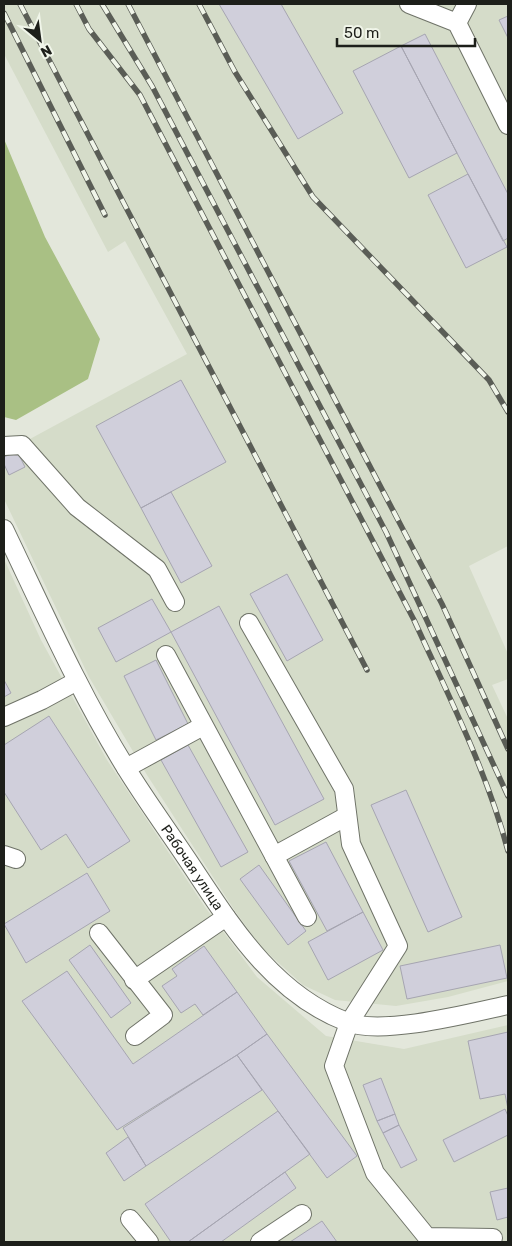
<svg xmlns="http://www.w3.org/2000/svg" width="512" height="1246" viewBox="0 0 512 1246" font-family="Rubik,sans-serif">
<rect width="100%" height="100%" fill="#e3e7db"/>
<path fill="#d5dcc9" d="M4,4H508V546L469,566L508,654V679L492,685L508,719V981L448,997L396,1006L335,1000L303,985L262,948L235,911L147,775L89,677L4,499V453L187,354L125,241L108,252L4,54Z
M4,559L41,640L107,760L205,907L257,977L326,1036L404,1049L508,1025V1242H4Z"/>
<path fill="#a9c084" d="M4,139L45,237L100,339L88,379L16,420L4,417Z"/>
<path fill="#d0cfdb" stroke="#a6a5b1" d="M219,4H281L343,113L298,139Z
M508,16V38L499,20Z
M425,34L508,194V238L503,241L401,46Z
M401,46L457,153L409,178L353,71Z
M468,174L507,247L466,268L428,195Z
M181,380L226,462L141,508L96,426Z
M17,451L25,467L9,475L4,464V457Z
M171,492L212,566L181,583L141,508Z
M287,574L323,640L287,661L250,594Z
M152,599L171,632L116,662L98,628Z
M219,606L324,799L275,825L171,632Z
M156,660L188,724L156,740L124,676Z
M4,680L11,693L4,697Z
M49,716L130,841L88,868L66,834L41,850L4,792V745Z
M188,745L248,852L221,867L161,760Z
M406,790L462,917L428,932L371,805Z
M326,842L363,912L327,931L289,861Z
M259,865L306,931L288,945L240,879Z
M87,873L110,911L26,963L4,924Z
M363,912L383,950L328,980L308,942Z
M90,945L131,1003L111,1018L69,960Z
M500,945L507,978L407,999L400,966Z
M204,946L237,992L203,1015L195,1004L181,1013L162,986L177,976L172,969Z
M67,971L133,1064L237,992L267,1034L237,1055L117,1130L22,1001Z
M508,1032V1109L505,1094L480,1099L468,1041Z
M267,1034L357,1156L327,1178L237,1055Z
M237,1055L262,1090L146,1166L123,1128Z
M381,1078L395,1114L377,1121L363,1085Z
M505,1109L508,1116V1135L454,1162L443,1140Z
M278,1111L310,1154L188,1242H171L145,1204Z
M395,1114L399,1125L383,1133L377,1121Z
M399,1125L417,1160L401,1168L383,1133Z
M128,1137L146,1166L124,1181L106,1153Z
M285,1172L296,1188L221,1242H188Z
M508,1188V1217L497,1220L490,1192Z
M322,1221L337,1242H290Z"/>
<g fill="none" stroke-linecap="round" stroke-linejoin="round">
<g stroke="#6f7368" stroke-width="20">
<g id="minor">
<path d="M409,4L457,23L508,125"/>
<path d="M457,23L467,4"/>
<path d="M4,446L22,445L77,507L157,569L175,602"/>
<path id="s1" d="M4,529C43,610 79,692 126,768C145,799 167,829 187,859C230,923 271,993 347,1022C382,1036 471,1013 508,1005"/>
<path d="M249,623L344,789L351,844L398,946L349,1023L334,1066L375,1173L427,1237L493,1238"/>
<path d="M166,655L307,917"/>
<path d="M4,717L42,700L77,681"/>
<path d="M126,768L203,726"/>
<path d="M4,855L16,859"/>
<path d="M274,856L347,816"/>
<path d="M99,933L163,1015L135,1036"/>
<path d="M134,980L226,917"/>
<path d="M130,1219L149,1242"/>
<path d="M260,1242L302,1214"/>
</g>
</g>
<use href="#minor" stroke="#fff" stroke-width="18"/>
<g stroke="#5a5d56" stroke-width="5.5">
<path id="rail" d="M20,4L367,670
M76,4L89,29L140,95L414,620C448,695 487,771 508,851
M102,4L152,86L386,532L508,796
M128,4L442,604L508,749
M199,4L235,72L313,197L489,380L508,412
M4,13L105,215"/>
</g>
<use href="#rail" stroke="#f0f5e9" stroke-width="4" stroke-dasharray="11" stroke-linecap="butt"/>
</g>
<g text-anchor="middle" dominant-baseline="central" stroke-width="4" stroke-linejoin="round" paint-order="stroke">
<g font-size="14" fill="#1d1f1a" stroke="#f0f5e9">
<text stroke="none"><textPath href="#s1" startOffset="388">Рабочая улица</textPath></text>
</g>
</g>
<rect width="512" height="1246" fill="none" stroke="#1d1f1a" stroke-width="10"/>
<g transform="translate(40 40) rotate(151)" stroke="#f0f5e9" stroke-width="4" paint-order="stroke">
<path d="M0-4L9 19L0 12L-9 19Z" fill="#1d1f1a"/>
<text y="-8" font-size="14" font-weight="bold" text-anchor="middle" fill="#1d1f1a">N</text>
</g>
<path d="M337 38v8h138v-8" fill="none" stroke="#1d1f1a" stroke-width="2.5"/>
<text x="344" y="38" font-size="15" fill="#1d1f1a" stroke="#f0f5e9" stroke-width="4" paint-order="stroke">50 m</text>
</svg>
